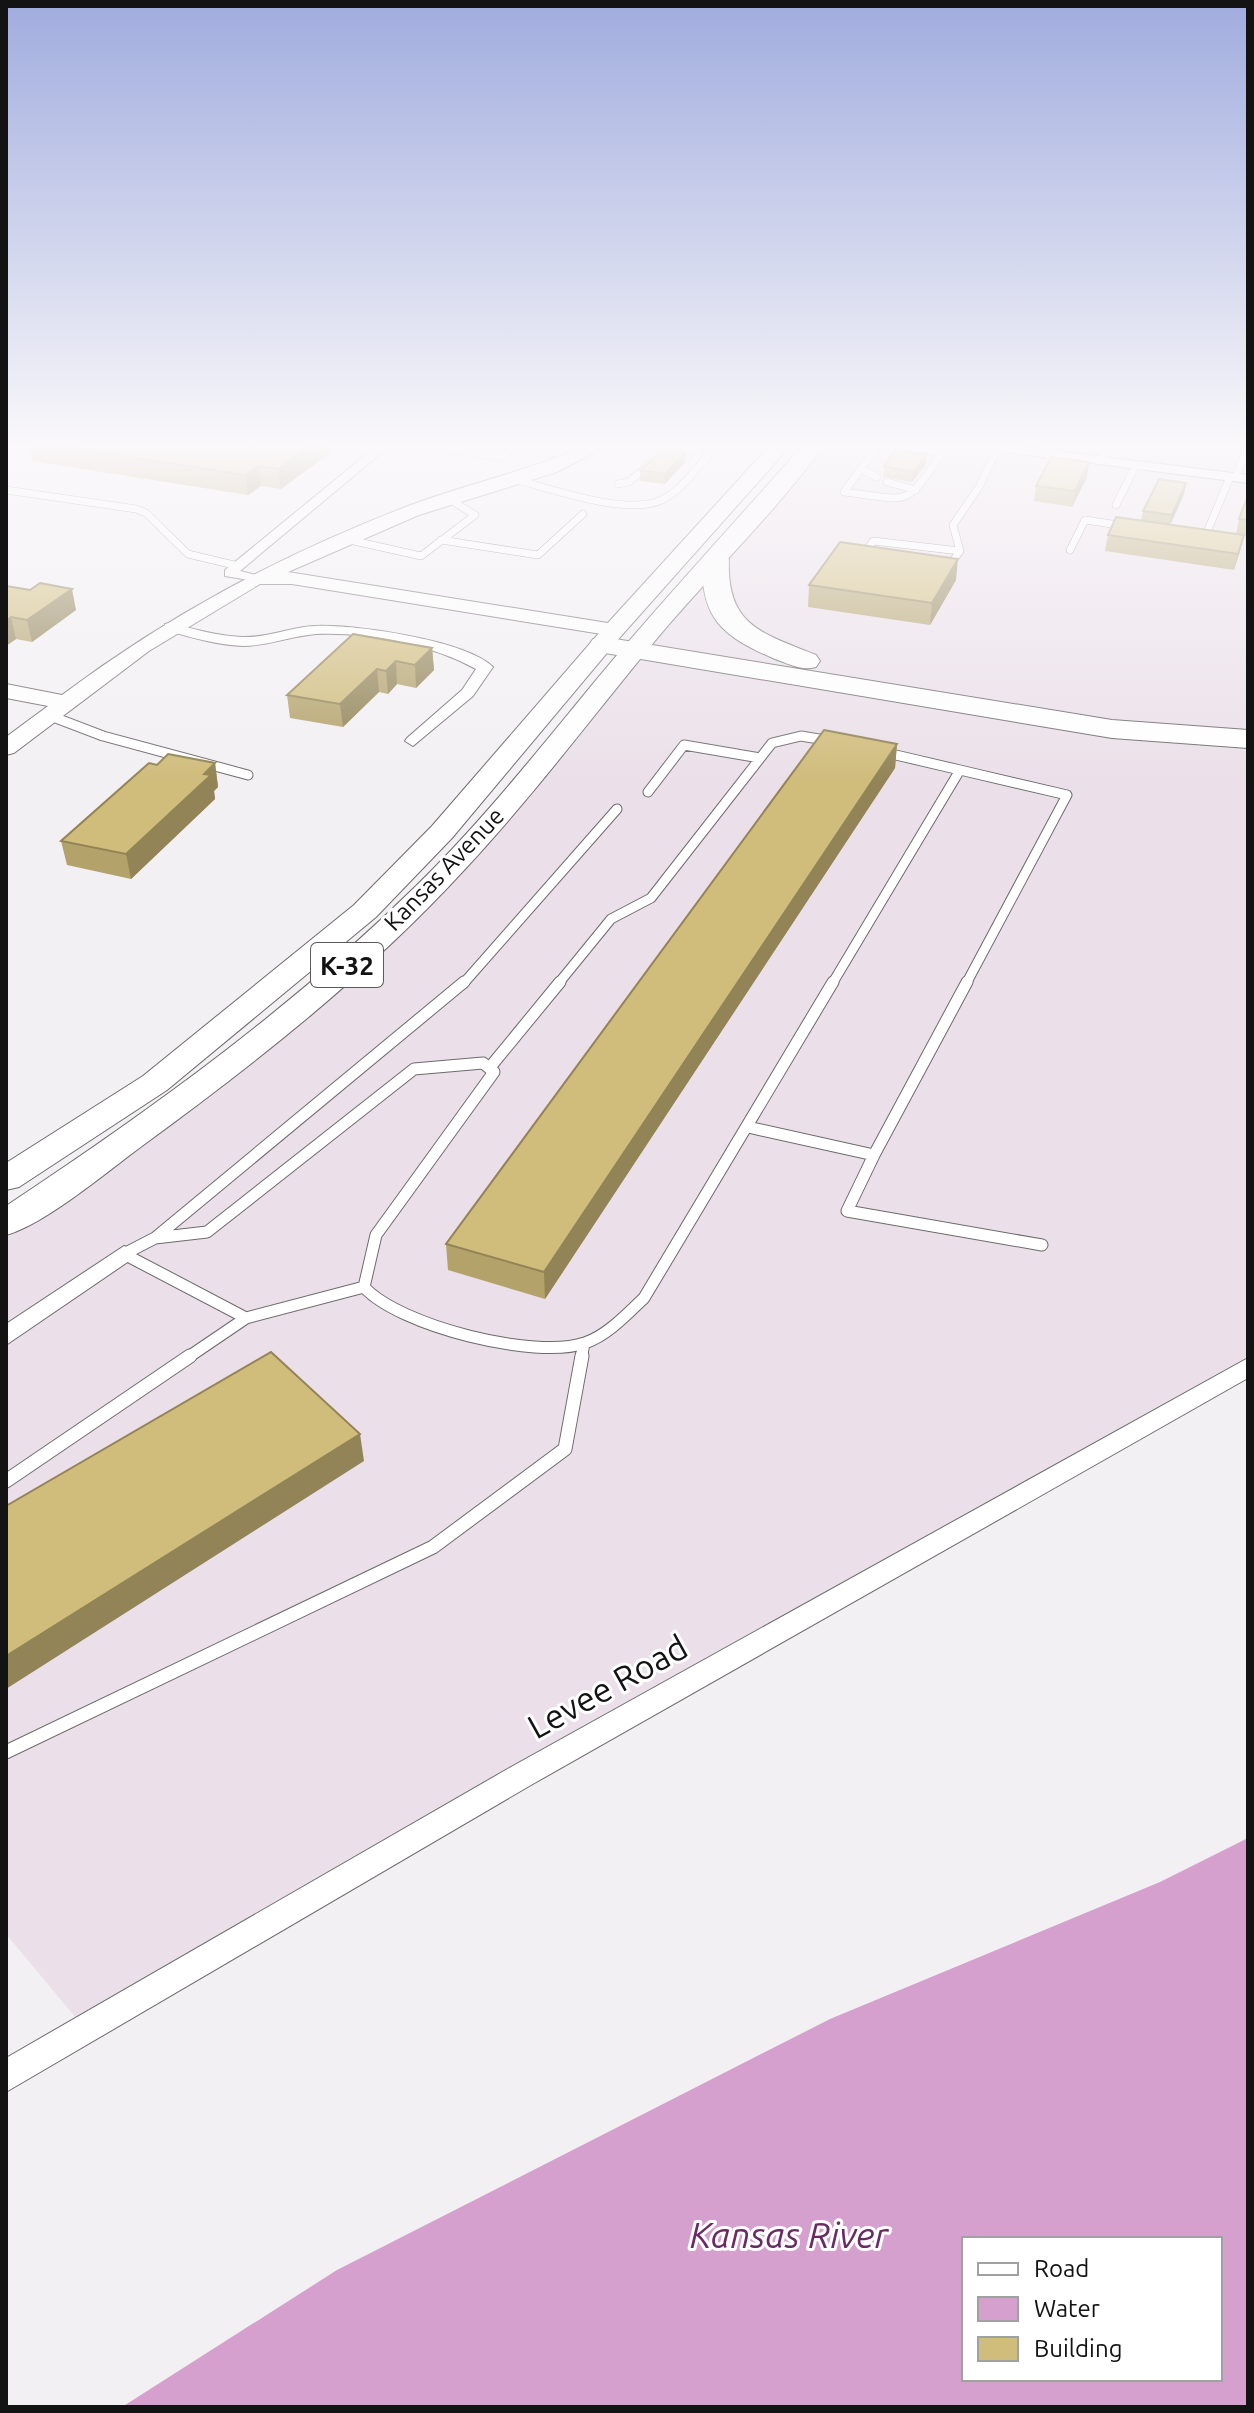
<svg xmlns="http://www.w3.org/2000/svg" width="1254" height="2413" viewBox="0 0 1254 2413" font-family="Ubuntu,sans-serif">
<rect width="100%" height="100%" fill="#f3f0f3"/>
<path fill="#ebe0e9" d="M814,444H1248V1359L86,2030L6,1934V1223L238,1056L495,819Z"/>
<path fill="#d5a0ce" fill-rule="evenodd" d="M1248,1838V2407H122L337,2270L830,2019L1160,1882ZM964,2239H1220V2379H964Z"/>
<g fill="none" stroke-linecap="round" stroke-linejoin="round">
<g stroke="#6d6a6c" stroke-width="8">
<path id="lane-far3" d="M409,444L501,457L519,444
M886,445L943,452C903,509 912,500 844,492L877,447Z
M1051,454L1057,444
M1101,460L1110,444
M861,469L877,477
M1236,477L1248,444
M514,479C551,489 624,515 659,501C680,493 694,470 709,455L707,444
M887,482L916,490
M618,484L629,482L668,447L700,451L692,463
M6,490L136,509L146,513L188,554L238,566
M1116,505L1136,465
M1212,538L1205,537L1230,477
M345,539L421,556L475,515L449,499
M441,540L538,555L583,514
M1070,550L1085,520L1125,526
M868,555L865,554L873,541L960,551
M948,567L960,551L953,525L979,487L998,447"/>
</g>
<g stroke="#6d6a6c" stroke-width="11">
<path id="lane-far2" d="M48,715L103,736L248,775
M960,770L1067,795L966,984
M648,792L684,745L760,758
M463,984L617,809
M558,984L611,919L651,898L772,743L801,736L831,741
M832,984L960,770L883,752"/>
</g>
<g stroke="#6d6a6c" stroke-width="13">
<path id="lane-far1" d="M491,1066L560,982
M748,1127L874,1155L967,982
M874,1155L847,1211L1042,1245
M155,1238L464,982
M124,1254L155,1238L207,1232L414,1069L483,1063L494,1072L376,1235L364,1287C399,1326 535,1360 585,1343C608,1335 627,1314 644,1298L833,982
M124,1254L246,1318
M187,1358L246,1318L364,1287
M581,1358L584,1344"/>
</g>
<g stroke="#6d6a6c" stroke-width="15">
<path id="lane" d="M6,1481L190,1356
M6,1752L433,1547L565,1449L582,1356"/>
</g>
<g stroke="#6d6a6c" stroke-width="2">
<path id="street" d="M379,444H392L240,571L260,576V582L225,576V570Z
M967,444H1002L1248,475V483L973,448Z
M170,623C194,629 218,636 242,637C268,638 290,627 315,626C353,624 466,640 493,667L473,696L413,746L405,741L407,738L462,690L476,669C430,644 368,632 316,634C291,636 268,646 243,646C216,645 190,637 165,630V624Z
M124,1246L132,1249L135,1254L132,1259L6,1345V1324Z
M1248,1358V1378L531,1785L6,2092V2058L511,1767Z"/>
</g>
<g stroke="#6d6a6c" stroke-width="2">
<path id="secondary" d="M588,444H611L557,472L419,515L288,572L614,624L625,630L622,635L614,636L292,584H260L149,651L14,753L6,755V737L48,706L6,698V684L62,695C169,615 279,556 403,508C464,484 528,472 588,444Z"/>
</g>
<g stroke="#6d6a6c" stroke-width="2">
<path id="primary" d="M771,444H792L622,635L452,838L376,917L167,1090L19,1187L6,1190V1163L143,1076L354,905L432,826L606,625Z
M804,444H825C776,512 713,572 659,636C595,713 535,794 466,868C370,973 257,1062 142,1146C108,1171 44,1225 6,1235V1206C151,1110 292,1008 416,886C492,812 555,728 623,648C682,579 744,512 804,444Z"/>
</g>
<g stroke="#6d6a6c" stroke-width="2">
<path id="highway" d="M716,551L729,559C726,626 762,633 816,655L820,661L816,667C801,671 789,664 775,659C723,637 699,618 703,559Z
M603,637L1112,720L1248,730V748L1112,738L593,651L589,645L593,639Z"/>
</g>
<use href="#lane-far3" stroke="#fff" stroke-width="7"/>
<use href="#lane-far2" stroke="#fff" stroke-width="9"/>
<use href="#lane-far1" stroke="#fff" stroke-width="11"/>
<use href="#lane" stroke="#fff" stroke-width="13"/>
<use href="#street" fill="#fff" fill-rule="evenodd"/>
<use href="#secondary" fill="#fff" fill-rule="evenodd"/>
<use href="#primary" fill="#fff" fill-rule="evenodd"/>
<use href="#highway" fill="#fff" fill-rule="evenodd"/>
</g>
<path fill="#b3a26a" d="M29,444H330L331,452L281,489L261,486L248,495L32,461Z
M686,451L685,462L665,484L640,481V470Z
M1089,462L1087,477L1072,507L1034,501L1036,486Z
M926,464L912,482L883,477L884,466Z
M1186,483L1184,494L1170,525L1236,534L1239,519L1248,495V537L1244,536L1240,551L1234,570L1105,551L1108,535L1141,521L1143,511Z
M956,580L930,625L808,607L809,585Z
M6,586L76,610L32,642L16,639L6,646Z
M432,648L434,670L416,688L397,684L388,694L379,692L343,727L290,718L287,695Z
M897,744L895,768L545,1299L448,1270L446,1244Z
M215,763L218,787L214,791L215,799L131,879L67,865L61,841L157,765Z"/>
<path fill="#928456" d="M313,444H330L331,452L281,489L278,469Z
M686,451L685,462L665,484V474Z
M927,454L926,464L912,482L913,472Z
M1089,462L1087,477L1072,507L1075,491Z
M259,466L261,486L248,495L245,475Z
M1186,483L1184,494L1170,525L1172,515Z
M1244,535L1240,551L1234,570L1238,554Z
M958,559L956,580L930,625L932,603Z
M72,589L76,610L32,642L27,620Z
M11,617L16,639L6,646V621Z
M432,648L434,670L416,688L415,665Z
M396,661L397,684L388,694L386,671Z
M377,669L379,692L343,727L340,704Z
M897,744L895,768L545,1299L544,1272Z
M215,763L218,787L214,791L215,799L131,879L126,854Z
M360,1434L364,1461L6,1689V1656Z"/>
<path fill="#d0bc7b" stroke="#928456" stroke-width="2" d="M45,444H313L278,469L259,466L245,475Z
M665,449L686,451L665,474L640,470Z
M896,450L927,454L913,472L884,466Z
M1051,457L1089,462L1075,491L1036,486Z
M1159,479L1186,483L1172,515L1143,511Z
M1248,495V520L1239,519Z
M1116,517L1244,535L1238,554L1108,535Z
M840,542L958,559L932,603L809,585Z
M40,583L72,589L27,620L11,617L6,621V586L30,590Z
M353,634L432,648L415,665L396,661L386,671L377,669L340,704L287,695Z
M824,730L897,744L544,1272L446,1244Z
M168,754L215,763L204,774L211,775L126,854L61,841L149,763L157,765Z
M271,1352L360,1434L6,1656V1506Z"/>
<linearGradient id="sky" x2="0" y2="1"><stop stop-color="#a0acde"/><stop offset="0.57" stop-color="#faf8fa"/><stop offset="1" stop-color="#faf8fa" stop-opacity="0"/></linearGradient>
<rect width="1254" height="782" fill="url(#sky)"/>
<g text-anchor="middle" dominant-baseline="central" stroke-width="6" stroke-linejoin="round" paint-order="stroke">
<g font-size="24" fill="#141314" stroke="#fff">
<text transform="translate(444 869) rotate(-46)">Kansas Avenue</text>
</g>
<rect fill="#fff" stroke="#5a5a5a" stroke-width="2" x="311" y="943" width="72" height="44" rx="6"/>
<g font-size="26" font-weight="bold" fill="#141314">
<text x="347" y="965">K-32</text>
</g>
<g font-size="34" fill="#141314" stroke="#fff">
<text transform="translate(607 1686) rotate(-29)">Levee Road</text>
</g>
<g font-size="36" font-style="italic" fill="#6a2b64" stroke="#fff">
<text x="789" y="2234">Kansas River</text>
</g>
</g>
<rect width="1254" height="2413" fill="none" stroke="#141314" stroke-width="16"/>
<rect x="962" y="2237" width="260" height="144" fill="#ffffff" stroke="#a1a1a1" stroke-width="2"/>
<rect x="978" y="2263" width="40" height="12" fill="#ffffff" stroke="#a1a1a1" stroke-width="2"/>
<text x="1034" y="2277" font-size="24" fill="#141314">Road</text>
<rect x="978" y="2297" width="40" height="24" fill="#d5a0ce" stroke="#a1a1a1" stroke-width="2"/>
<text x="1034" y="2317" font-size="24" fill="#141314">Water</text>
<rect x="978" y="2337" width="40" height="24" fill="#d0bc7b" stroke="#a1a1a1" stroke-width="2"/>
<text x="1034" y="2357" font-size="24" fill="#141314">Building</text>
</svg>
